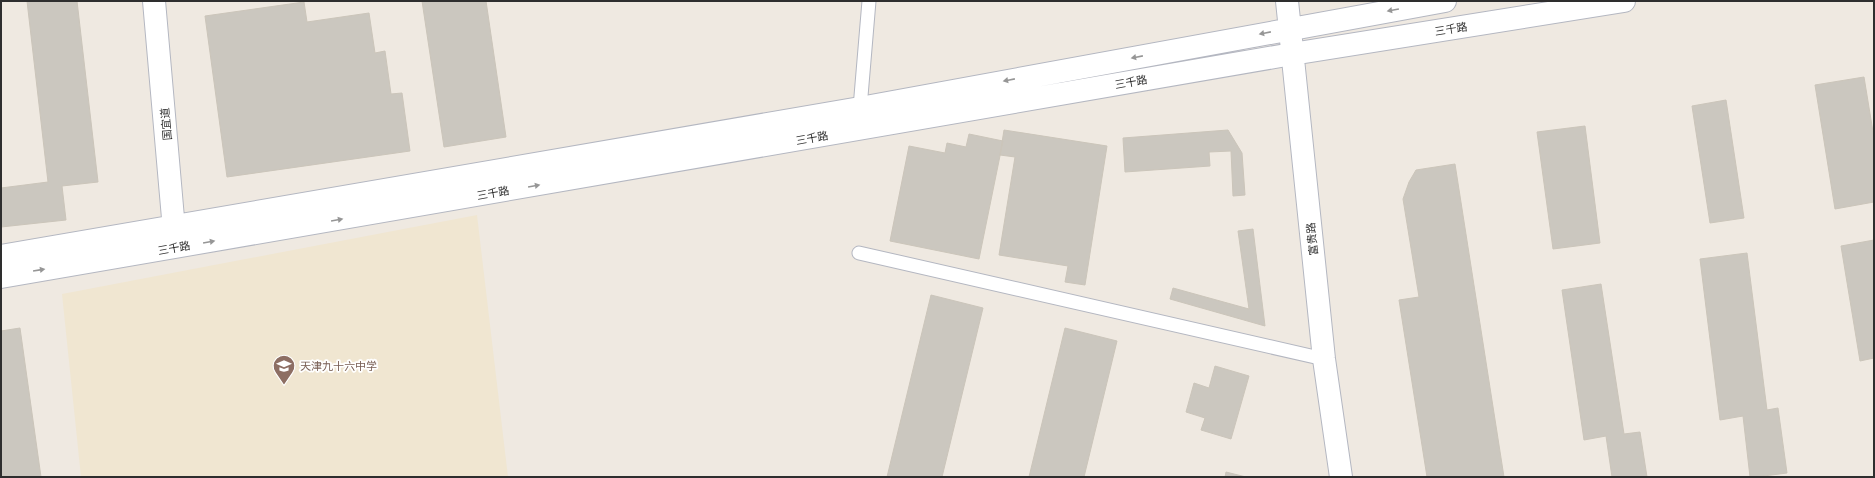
<svg xmlns="http://www.w3.org/2000/svg" width="1875" height="478" viewBox="0 0 1875 478" font-family="'PT Sans','Noto Sans SC',sans-serif">
<rect width="100%" height="100%" fill="#efe9e1"/>
<path fill="#f0e6d1" d="M477,215L508,477H81L62,294Z"/>
<path fill="#cbc7bf" stroke="#cbc5ba" d="M27,1H77L98,182L62,186L66,220L1,227V188L48,182Z
M422,1H486L506,137L444,147Z
M304,2L307,22L369,13L375,53L385,51L391,94L402,93L410,151L227,177L205,16Z
M1864,77L1874,138V202L1835,209L1815,85Z
M1726,100L1744,218L1710,223L1692,106Z
M1585,126L1600,243L1553,249L1537,132Z
M1004,130L1107,146L1085,285L1065,282L1068,266L999,255L1015,157L1000,155Z
M1228,130L1242,153L1245,195L1233,196L1231,151L1209,152L1210,166L1125,172L1123,138Z
M969,134L1003,141L979,259L890,241L909,146L945,153L947,143L966,147Z
M1455,164L1504,477H1427L1399,300L1419,297L1403,199L1409,182L1416,170Z
M1253,229L1265,326L1170,299L1173,288L1249,309L1238,231Z
M1874,240V358L1860,361L1841,246Z
M1747,253L1767,410L1778,408L1787,473L1756,477H1750L1743,416L1720,420L1700,259Z
M1601,284L1624,434L1640,432L1647,477H1612L1606,436L1584,440L1562,290Z
M931,295L983,308L942,477H887Z
M20,328L41,477H1V331Z
M1065,328L1117,341L1084,477H1029Z
M1215,366L1249,376L1231,439L1201,430L1205,418L1186,412L1194,383L1209,388Z
M1226,472L1246,477H1225Z"/>
<g fill="none" stroke-linecap="round" stroke-linejoin="round">
<g stroke="#b4b7c1" stroke-width="15">
<path id="service" d="M860,108L869,1
M859,253L1324,359"/>
</g>
<g stroke="#b4b7c1" stroke-width="24">
<path id="tertiary" d="M154,1L175,241
M1287,1L1324,359L1341,477
M1,256L860,108L1445,1
M1,277L1292,54L1624,1"/>
</g>
<use href="#service" stroke="#fff" stroke-width="13"/>
<use href="#tertiary" stroke="#fff" stroke-width="22"/>
</g>
<defs><path id="oneway-solid" d="M-6-.8H1V-3.2L6.5 0L1 3.2V.8H-6Z"/></defs>
<g fill="#969696">
<use href="#oneway-solid" transform="translate(1393 10) rotate(170)"/>
<use href="#oneway-solid" transform="translate(1265 33) rotate(169)"/>
<use href="#oneway-solid" transform="translate(1137 57) rotate(169)"/>
<use href="#oneway-solid" transform="translate(1009 80) rotate(169)"/>
<use href="#oneway-solid" transform="translate(534 186) rotate(-10)"/>
<use href="#oneway-solid" transform="translate(337 220) rotate(-10)"/>
<use href="#oneway-solid" transform="translate(209 242) rotate(-10)"/>
<use href="#oneway-solid" transform="translate(39 270) rotate(-9)"/>
</g>
<defs>
<g id="school-pin" transform="scale(1.15)"><path d="M0 17L-7.5 6A9.5 9.5 0 1 1 7.5 6Z" fill="#8d6e63" stroke="#fff"/><path d="M0-5L7-2L0 1L-7-2ZM-4 1L0 2.5L4 1V4Q0 6-4 4Z" fill="#fff"/></g>
</defs>
<g fill-rule="evenodd">
<use href="#school-pin" x="284" y="366"/>
</g>
<g text-anchor="middle" dominant-baseline="central" stroke-width="3.5" stroke-linejoin="round" paint-order="stroke">
<g font-size="11" fill="#2e2e2e" stroke="#fff">
<text transform="translate(1451 29) rotate(-9)">三千路</text>
<text transform="translate(1131 82) rotate(-10)">三千路</text>
<text transform="translate(166 124) rotate(-95)">国宜道</text>
<text transform="translate(812 138) rotate(-10)">三千路</text>
<text transform="translate(493 193) rotate(-10)">三千路</text>
<text transform="translate(1312 239) rotate(-96)">富贵路</text>
<text transform="translate(174 248) rotate(-10)">三千路</text>
</g>
<g font-size="11" fill="#785e54" stroke="#fff" text-anchor="start">
<text x="300" y="366">天津九十六中学</text>
</g>
</g>
<rect width="1875" height="478" fill="none" stroke="#2e2e2e" stroke-width="4"/>
</svg>
